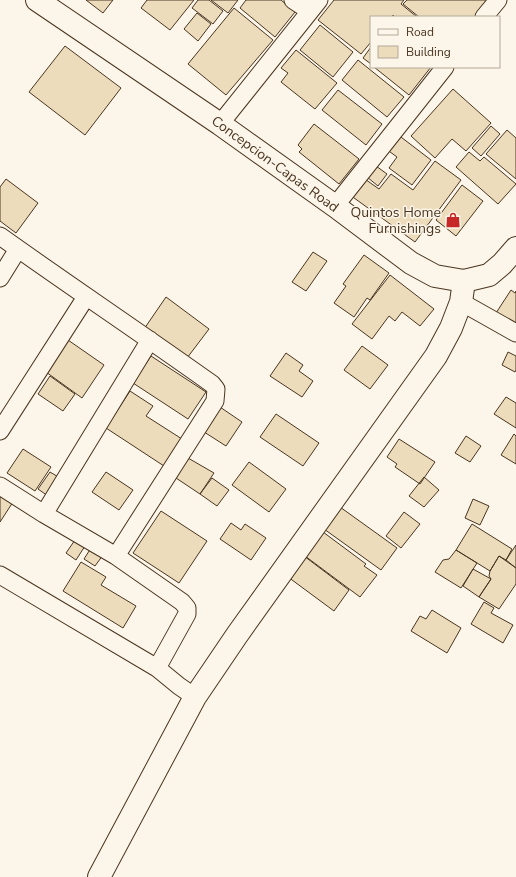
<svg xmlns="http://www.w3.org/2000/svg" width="516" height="877" viewBox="0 0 516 877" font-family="'Nunito Sans',sans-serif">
<rect width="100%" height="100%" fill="#fbf6e9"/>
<path fill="#ecdcbc" stroke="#4a3520" d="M86,0H113L103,13Z
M147,0H194L170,30L141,8Z
M198,0H209L223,11L213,24L192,8Z
M211,0H238L228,13Z
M246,0H281L295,12L275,37L240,8Z
M334,0H404L401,4L417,17H395L393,15L392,17H371V42L361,54L318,20Z
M407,0H489L475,17H419L403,4Z
M234,8L273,40L226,95L188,64Z
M197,13L211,24L198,41L184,29Z
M320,25L353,52L333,77L300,50Z
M65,46L121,88L85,135L29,92Z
M371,47V64L363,58Z
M296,50L337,83L315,109L281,82L288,73L281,68Z
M358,60L404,97L387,117L342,80Z
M374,67H431L409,95Z
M453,89L491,123L466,151L452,139L435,158L411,136Z
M338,90L382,124L366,145L322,110Z
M314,124L359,159L339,184L299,152L302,149L298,145Z
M491,126L500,134L481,156L472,148Z
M507,130L516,138V179L486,154Z
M397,134L431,160L412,185L389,168L397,157L386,149Z
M469,152L480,161L484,157L516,184L498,204L456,167Z
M435,161L461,180L415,242L350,195L362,177L379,189L391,174L413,190Z
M376,166L387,174L378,186L367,177Z
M6,179L38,203L16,233L0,221V187Z
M462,185L483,201L456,236L436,220Z
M313,252L327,261L306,291L292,282Z
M364,255L389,273L370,300L367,298L354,317L334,303L346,286L343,284Z
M390,275L434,309L420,326L402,312L395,321L389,316L372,339L352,324Z
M511,290L515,293L516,291V326L496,313Z
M166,297L209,329L184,362L142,332Z
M68,340L104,365L82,398L46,372Z
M362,346L388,365L370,389L344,370Z
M508,352L516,356V370L515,372L502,365Z
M286,353L303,365L299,371L313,381L302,397L270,376Z
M151,356L206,392L188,419L133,383Z
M50,376L75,394L63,411L38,394Z
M130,391L153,406L146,416L182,439L164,466L106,428Z
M506,397L516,403V428L494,414Z
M217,405L242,422L226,446L201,430Z
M276,414L319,443L303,466L260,437Z
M514,434L516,436V464L501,455Z
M466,436L481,446L470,462L455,453Z
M399,439L435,462L420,484L395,467L397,464L387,457Z
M23,449L51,467L35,491L7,473Z
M188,458L214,473L200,494L176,478Z
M249,462L286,489L269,512L232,485Z
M50,472L60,478L48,496L38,489Z
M106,472L133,490L119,510L92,492Z
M424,477L439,490L424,507L409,496Z
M212,478L229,490L217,506L200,494Z
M0,493L13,502L0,522Z
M473,499L489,506L480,525L465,518Z
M340,507L397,548L381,570L324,529Z
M161,511L207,541L179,583L133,553Z
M404,512L420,524L401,548L386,536Z
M231,523L241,530L245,524L266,538L251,560L220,539Z
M472,524L512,549L506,560L499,556L490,571L456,550Z
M319,529L366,564L364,566L377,575L360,597L301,553Z
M75,540L85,546L76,560L66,553Z
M516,545V568L506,560Z
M91,548L103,555L95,566L84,559Z
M456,550L477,563L461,588L435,572L443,560L449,559Z
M304,556L349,590L334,611L288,577Z
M499,556L516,568V584L499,609L479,597L491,579L489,576L490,571Z
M81,562L106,577L101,585L136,606L123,628L63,591Z
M473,569L491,579L479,597L463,586Z
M484,602L494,608L491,613L513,625L503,643L471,624Z
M432,610L461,628L447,653L411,631L420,616L426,619Z"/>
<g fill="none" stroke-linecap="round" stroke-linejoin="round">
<g stroke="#4a3520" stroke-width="19">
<path id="minor" d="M293,0L310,11
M484,17L498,0
M220,124L319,0
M335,206L445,67
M0,236C70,286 142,334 212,384L216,389L215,401L116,556
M0,278L18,249
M461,302L516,333
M0,431L86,297
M0,486L44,514L116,556L182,602L187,608V614L157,668
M44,514L150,340
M0,575L157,668L179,686L195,697"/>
</g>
<g stroke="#4a3520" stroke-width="24">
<path id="tertiary" d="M99,877L195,697L237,635L436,356L451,328L461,302L464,281"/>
</g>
<g stroke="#4a3520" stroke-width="24">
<path id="primary" d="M37,0L220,124L335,206L411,263L435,276L464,281L489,275L502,264L516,248"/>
</g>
<use href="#minor" stroke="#fbf6e9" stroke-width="17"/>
<use href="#tertiary" stroke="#fbf6e9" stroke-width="22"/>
<use href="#primary" stroke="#fbf6e9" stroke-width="22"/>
</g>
<defs>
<g id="shop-bare" transform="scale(1.2)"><path d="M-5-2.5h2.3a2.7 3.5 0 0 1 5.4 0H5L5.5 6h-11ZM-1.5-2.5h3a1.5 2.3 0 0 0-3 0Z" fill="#c62828" stroke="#fbf6e9" stroke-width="2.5" paint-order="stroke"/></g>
</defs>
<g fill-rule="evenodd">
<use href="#shop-bare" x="453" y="220"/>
</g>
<g text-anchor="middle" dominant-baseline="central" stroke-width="3" stroke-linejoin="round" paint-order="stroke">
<g font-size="14" fill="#4a3520" stroke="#fbf6e9">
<text transform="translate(275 164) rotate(36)">Concepcion-Capas Road</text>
</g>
<g font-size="14" fill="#4a3520" stroke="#fbf6e9" text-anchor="end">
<text x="441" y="212">Quintos Home<tspan x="441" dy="16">Furnishings</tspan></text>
</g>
</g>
<rect x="370" y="16" width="130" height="52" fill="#fbf6e9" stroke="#b4a999"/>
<rect x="378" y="29" width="20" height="6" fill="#fbf6e9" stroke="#b4a999"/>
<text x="406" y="36" font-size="12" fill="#4a3520">Road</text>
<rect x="378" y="46" width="20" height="12" fill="#ecdcbc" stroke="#b4a999"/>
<text x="406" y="56" font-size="12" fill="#4a3520">Building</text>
</svg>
